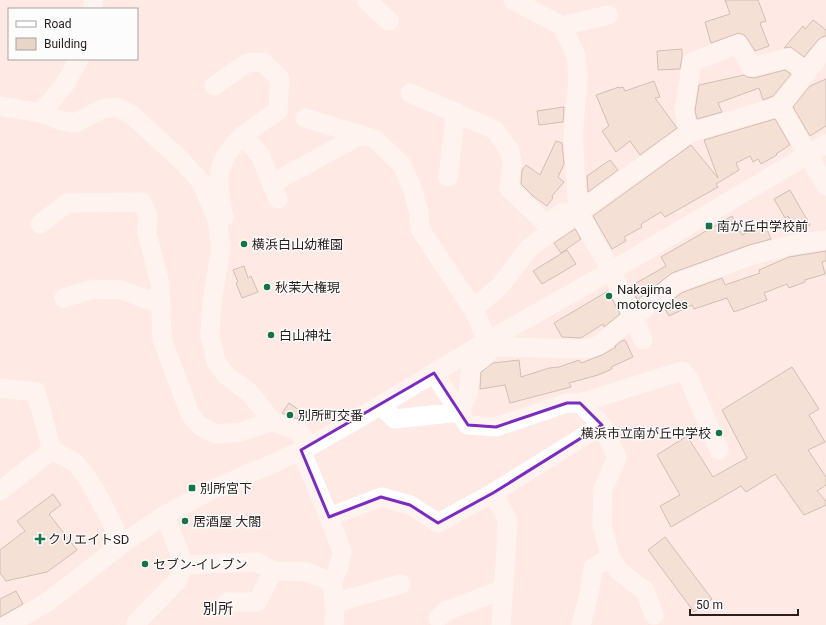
<svg xmlns="http://www.w3.org/2000/svg" width="826" height="625" viewBox="0 0 826 625" font-family="Roboto,'Noto Sans JP',sans-serif">
<rect width="100%" height="100%" fill="#ffe9e4"/>
<path fill="#e9d5c6" stroke="#9b887a" d="M725,0H758L766,21L760,23L769,46L755,51L747,38L744,35L739,33L711,43L705,22L730,14Z
M813,20L826,30V36L822,37L818,40L804,57L791,47L784,48L803,26L805,29Z
M682,49V57L680,69L658,70L657,51Z
M785,70L791,74L773,96L763,100L759,88L718,103L722,112L697,119L695,111L699,85L744,75L747,77L754,78Z
M826,79V126L810,136L793,107L810,86Z
M654,81L660,97L655,98L677,128L640,155L630,141L616,152L602,131L609,126L596,95L619,87V88L623,87L625,91Z
M564,107L563,122L539,125L537,111Z
M775,119L790,145L776,154L777,155L761,164L758,159L753,162L750,156L736,163L739,170L716,184L718,187L665,217L661,212L641,224L642,227L624,237L626,241L612,249L593,216L691,145L718,178L704,140Z
M556,141L562,143L564,164L558,177L564,182L552,196L553,198L547,206L533,196L521,184L522,170L526,165L540,175Z
M610,160L618,170L588,192L587,176Z
M790,190L810,225L796,231L788,216L785,218L774,199Z
M732,216L742,235L760,225L762,227L765,225L771,239L749,245L672,273L637,300L631,286L666,266L661,257Z
M575,229L581,239L561,253L554,243Z
M567,250L576,264L542,284L533,271Z
M826,251V261L822,262L825,274L805,280V282L789,288L787,284L764,293L767,300L734,312L727,298L694,309L692,305L669,316L664,307L681,293L722,278L725,285L760,273L759,270L789,257Z
M244,266L248,278L251,276L258,292L242,298L236,283L238,282L233,270Z
M608,291L620,314L604,327L603,324L581,338L562,337L554,323Z
M625,340L633,357L611,367L612,369L598,375L569,383L571,387L510,403L505,385L480,389L481,372L493,363L519,360L521,377L549,368L559,367L579,360L581,363L602,355L616,347L615,346L621,341Z
M792,367L819,409L809,415L825,442L808,450L826,477V485L817,491L826,501V505L804,515L775,474L746,492L741,486L671,527L660,506L680,495L657,455L687,436L713,477L747,458L722,410Z
M289,403L302,412L297,419L282,413Z
M53,494L61,505L49,514L77,550L47,572L6,581L0,573V550L25,531L17,521Z
M665,537L712,599L694,612L648,550Z
M16,591L23,604L0,617V599Z"/>
<g fill="none" stroke-linecap="round" stroke-linejoin="round">
<path stroke="#fff" stroke-width="19" d="M366,0L389,21
M513,0L562,26L576,56L578,78L573,137L578,212L611,271L634,318L643,340
M92,9L94,0
M562,26L608,15
M214,86L247,63L263,62L280,79L278,111C252,128 218,148 219,183C219,194 222,206 224,217H222
M410,93L495,130L510,151L512,163L509,188L546,224L563,212
M0,106L41,113L59,120L75,123L102,109L115,107L131,114L182,161L201,182L217,219L221,248L212,302L210,335L216,362L227,376L250,393L272,421
M780,106L826,186
M41,113L65,84L79,59
M305,118L375,139L402,165L412,188L419,213L420,229L473,309L488,341
M689,133L684,111L692,62L738,44L751,67L788,58L807,73
M243,135L260,155L278,199
M448,177L456,112
M272,186L285,176L361,135
M40,224L67,203L142,202L148,216L147,233L160,284L162,339L190,414L200,426L216,434L241,432L272,421L299,431L308,447
M64,298L93,289L122,290L161,305
M473,309L499,287L530,247L689,133L780,106L826,47
M484,343L492,347L587,349L599,345L676,283L753,255L796,244L826,240
M434,373L468,425L496,427L567,403H580L602,425L617,458L603,489L602,524L610,557L619,571L645,591L654,615
M0,388L36,392L52,450L0,491
M580,403L682,371L689,379L719,450
M381,406L395,419L459,412L468,394L471,366L482,359L492,348
M52,450C59,454 67,458 74,462C90,475 112,524 122,544
M301,450L329,517L342,552L339,567L332,582L335,611L334,625
M493,493L508,521L501,625
M329,517L381,497L410,505L438,523L493,493L602,425
M184,565L257,562L273,571L307,572L332,582
M227,602H257L273,571
M334,603L401,584
M438,618L446,611L504,589
M8,625L46,603L125,542L165,515L213,489L270,465L308,447L349,424L484,343L618,267L826,144
M136,625V623L177,581L184,565L165,515
M581,625L589,594L593,568L610,557"/>
</g>
<path d="M0 0H826V625H0ZM434,373L468,425L496,427L567,403H580L602,425L493,493L438,523L410,505L381,497L329,517L301,450Z" fill="#ffe9e4" fill-opacity=".55" fill-rule="evenodd"/>
<path fill="none" stroke="#7b2cbf" stroke-width="3" stroke-linejoin="round" d="M434,373L468,425L496,427L567,403H580L602,425L493,493L438,523L410,505L381,497L329,517L301,450Z"/>
<g fill="#177348" stroke="#fcfcfc" stroke-width="1.5">
<rect x="705" y="222" width="8" height="8" rx="2"/>
<circle cx="244" cy="244" r="4"/>
<circle cx="267" cy="287" r="4"/>
<circle cx="609" cy="296" r="4"/>
<circle cx="271" cy="335" r="4"/>
<circle cx="290" cy="415" r="4"/>
<circle cx="719" cy="433" r="4"/>
<rect x="188" y="484" width="8" height="8" rx="2"/>
<circle cx="185" cy="521" r="4"/>
<path d="M38 533h4v4h4v4h-4v4h-4v-4h-4v-4h4z"/>
<circle cx="145" cy="564" r="4"/>
</g>
<g text-anchor="middle" dominant-baseline="central" stroke-width="3" stroke-linejoin="round" paint-order="stroke">
<g font-size="13" fill="#281e1c" stroke="#fcfcfc" text-anchor="start">
<text x="717" y="226">南が丘中学校前</text>
<text x="252" y="244">横浜白山幼稚園</text>
<text x="275" y="287">秋茉大権現</text>
<text x="617" y="289">Nakajima<tspan x="617" dy="15">motorcycles</tspan></text>
<text x="279" y="335">白山神社</text>
<text x="298" y="415">別所町交番</text>
<text x="711" y="433" text-anchor="end">横浜市立南が丘中学校</text>
<text x="200" y="488">別所宮下</text>
<text x="193" y="521">居酒屋 大閤</text>
<text x="48" y="539">クリエイトSD</text>
<text x="153" y="564">セブン-イレブン</text>
</g>
<g font-size="15" fill="#281e1c" stroke="#fcfcfc">
<text x="218" y="609">別所</text>
</g>
</g>
<rect x="8" y="8" width="130" height="52" fill="#fcfcfc" stroke="#a7a3a2"/>
<rect x="16" y="21" width="20" height="6" fill="#ffffff" stroke="#a7a3a2"/>
<text x="44" y="28" font-size="12" fill="#281e1c">Road</text>
<rect x="16" y="38" width="20" height="12" fill="#e9d5c6" stroke="#a7a3a2"/>
<text x="44" y="48" font-size="12" fill="#281e1c">Building</text>
<path d="M690 609v6h108v-6" fill="none" stroke="#281e1c" stroke-width="2"/>
<text x="696" y="609" font-size="12" fill="#281e1c" stroke="#fcfcfc" stroke-width="3" paint-order="stroke">50 m</text>
</svg>
